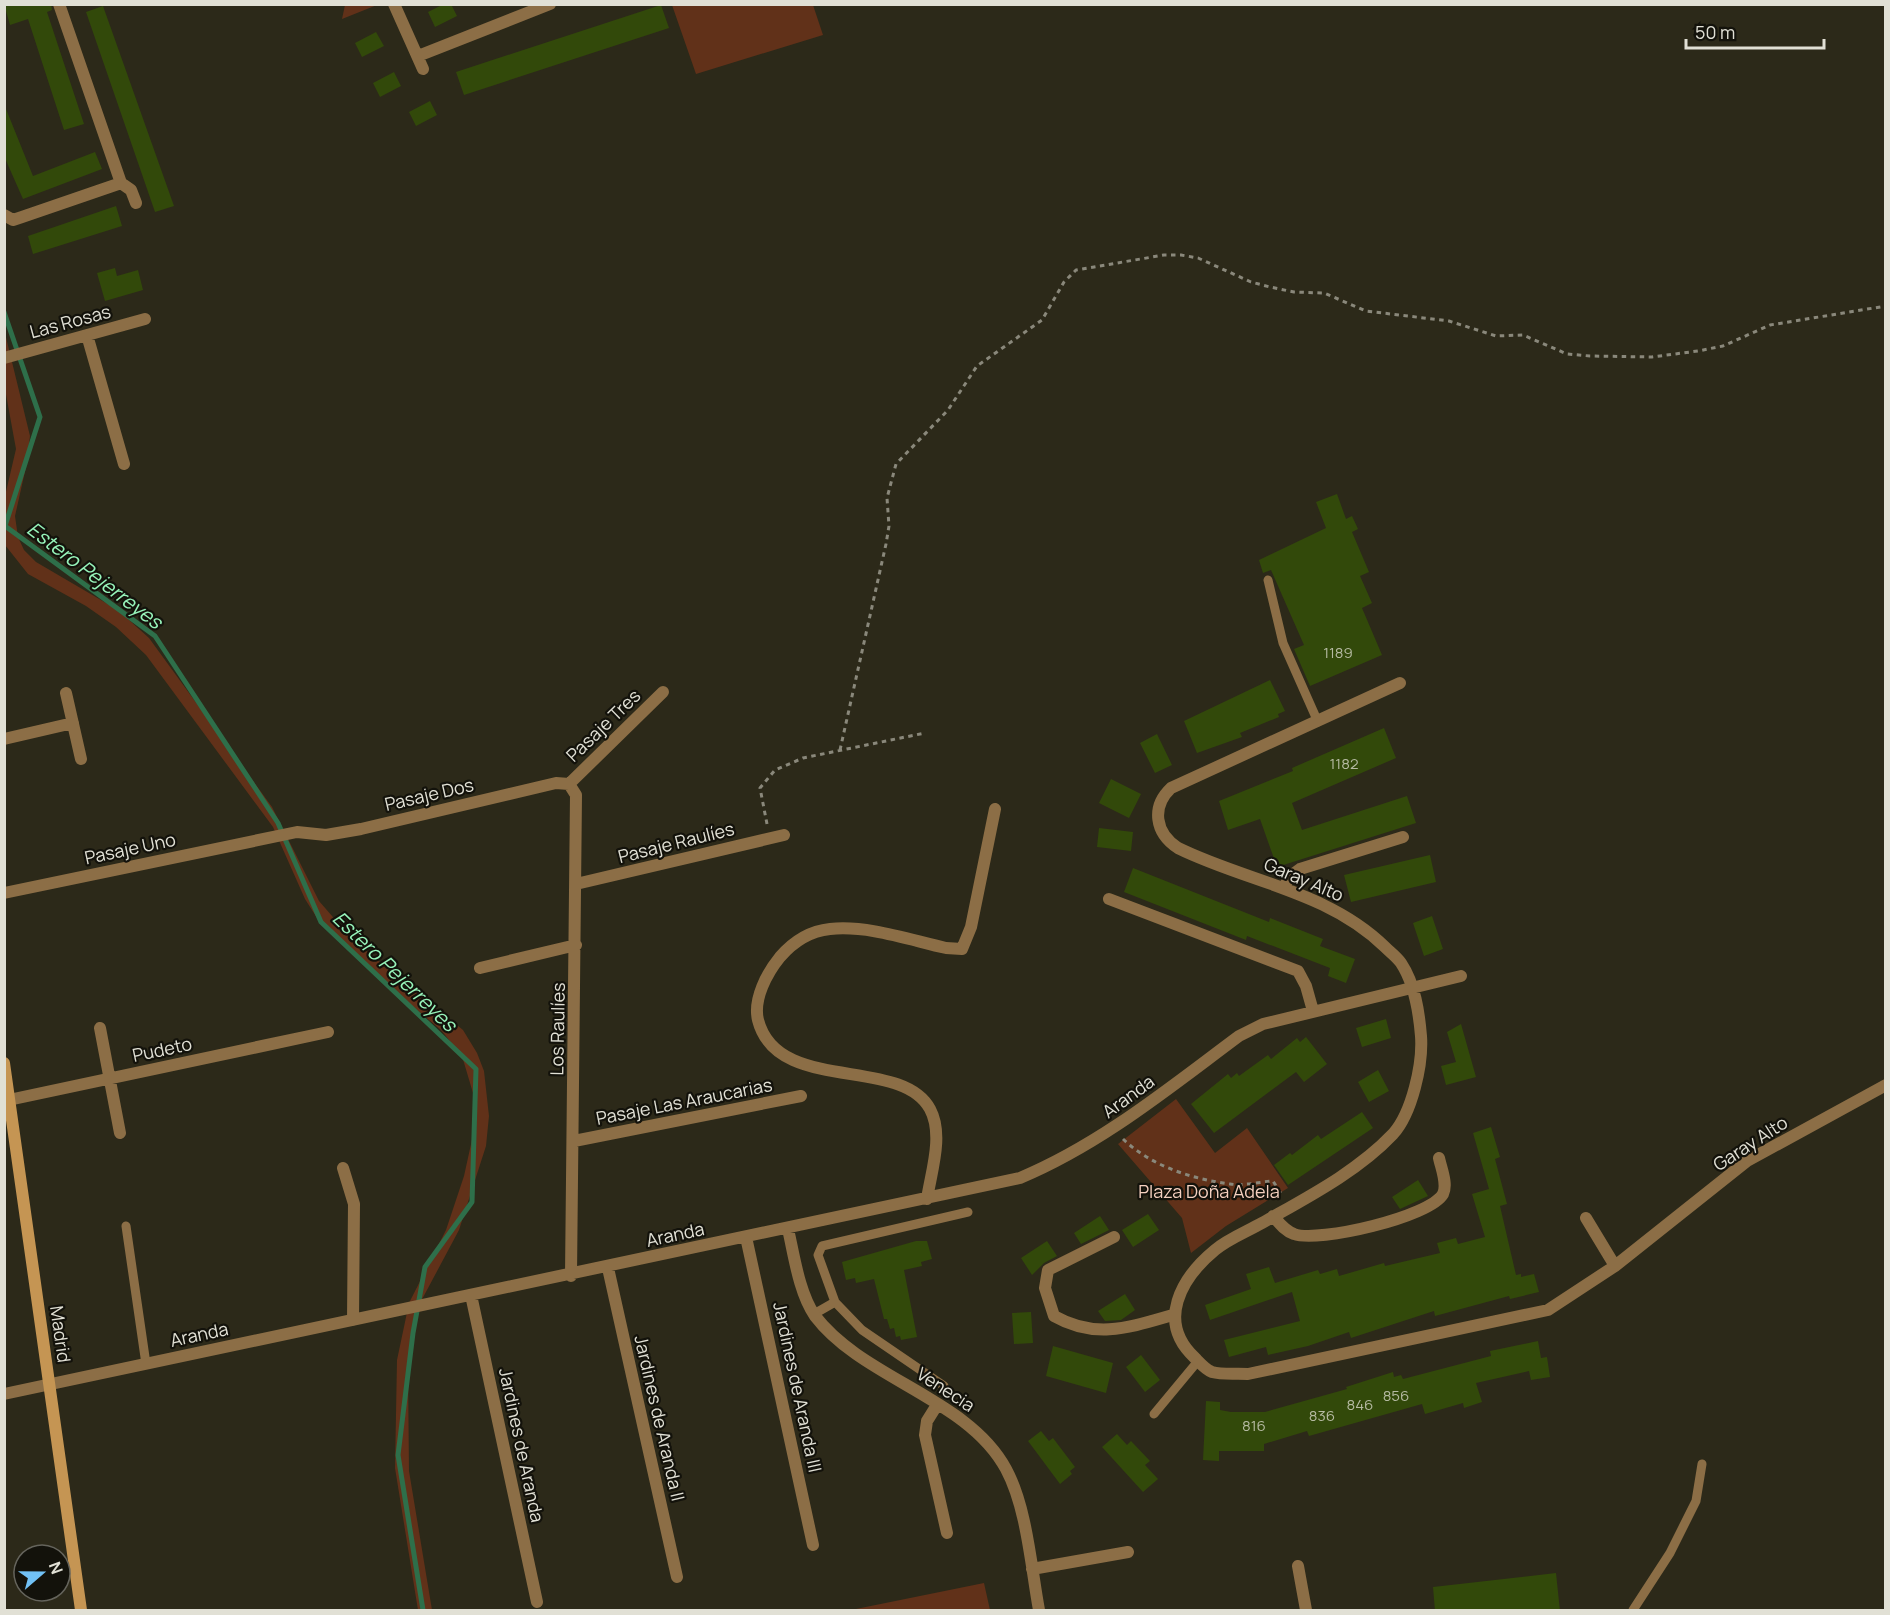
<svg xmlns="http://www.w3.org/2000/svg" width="1890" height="1615" viewBox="0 0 1890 1615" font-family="Manrope,sans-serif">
<rect width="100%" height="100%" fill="#2c2919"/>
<path fill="#613119" d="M345,5V4L377,5L342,19Z
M672,5H813L823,35L696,74Z
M4,329L30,436L26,467L15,516L18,537L24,550L36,562L118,610L149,638L272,807L319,901L352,939L463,1030L477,1053L484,1071L489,1116L486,1146L459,1230L419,1305L413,1328L408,1370L409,1471L432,1610H418L395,1468L397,1360L409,1303L446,1230L464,1176L473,1135V1093L462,1056L441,1030L370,971L317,918L305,899L273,827L146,655L116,627L86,606L28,574L5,545V496L16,449L5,389Z
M1176,1099L1215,1153L1247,1128L1288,1188L1226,1226L1191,1253L1182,1218L1118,1144Z
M984,1583L990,1610H851Z"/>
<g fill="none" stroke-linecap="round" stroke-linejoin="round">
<path stroke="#2e6f4a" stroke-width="5" d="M4,312L40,417L5,526L155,636L278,823L321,922L476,1069L472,1202L425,1267L413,1333L398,1455L423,1610"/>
</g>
<path fill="#32490a" d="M4,4H51L52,10L47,12L84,124L64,130L28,19L10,25Z
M444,4H451L457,16L435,27L428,12Z
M661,5L669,28L464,95L456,72Z
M103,6L174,206L155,212L86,12Z
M376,32L384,46L362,57L355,43Z
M394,72L401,86L380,97L373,83Z
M430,101L437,115L416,126L409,112Z
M4,104L33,176L95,152L102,169L23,199L4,156Z
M116,206L122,226L33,254L28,236Z
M115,268L117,276L138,270L143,290L105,301L97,273Z
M1337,494L1346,519L1352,516L1358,529L1352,532L1369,572L1360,576L1372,603L1362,608L1382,655L1310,686L1294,649L1304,645L1271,570L1263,573L1259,560L1326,528L1316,502Z
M1270,680L1285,711L1278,714L1279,717L1240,733L1242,737L1197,753L1184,721Z
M1384,728L1396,758L1292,803L1302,830L1407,796L1416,823L1277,867L1260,819L1228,830L1219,801L1293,771L1292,768Z
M1157,734L1172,765L1155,773L1140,743Z
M1111,779L1141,794L1129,818L1099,803Z
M1099,828L1133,832L1131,851L1097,847Z
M1430,855L1436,882L1351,902L1344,875Z
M1133,868L1269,922L1270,918L1323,939L1320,946L1355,959L1346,983L1328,976L1330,968L1247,936L1246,940L1124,892Z
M1432,916L1443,949L1424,956L1413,923Z
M1386,1019L1391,1038L1362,1047L1356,1028Z
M1461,1024L1476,1077L1446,1085L1441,1066L1456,1062L1447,1032Z
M1306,1037L1327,1064L1304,1082L1296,1072L1214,1133L1191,1104L1228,1074L1231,1078L1237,1073L1239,1076L1268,1055L1271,1059L1297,1038L1300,1042Z
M1378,1070L1389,1091L1369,1102L1358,1082Z
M1362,1112L1373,1128L1288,1185L1274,1165L1290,1153L1292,1155L1318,1135L1321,1139Z
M1491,1127L1500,1157L1495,1159L1507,1204L1500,1206L1516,1275L1521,1274V1277L1534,1274L1539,1292L1510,1299L1509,1296L1435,1316L1434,1311L1351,1338L1349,1332L1308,1346L1268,1355L1266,1347L1229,1357L1224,1340L1300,1321L1292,1292L1210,1320L1205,1305L1251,1289L1246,1274L1269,1267L1275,1283L1318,1270L1320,1274L1337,1269L1339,1276L1384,1263L1385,1266L1440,1253L1437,1243L1456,1238L1458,1244L1485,1237L1472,1194L1489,1189L1473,1133Z
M1418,1180L1428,1196L1400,1209L1392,1197Z
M1148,1214L1159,1230L1133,1247L1122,1230Z
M1100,1216L1109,1230L1081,1244L1074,1233Z
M916,1241H927L932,1259L921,1262L922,1266L904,1270L917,1337L901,1340L900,1336L896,1337L894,1328L890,1329L887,1319H884L874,1279L856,1283L855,1278L846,1280L842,1262Z
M1047,1241L1057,1256L1044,1263L1032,1275L1021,1258Z
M1125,1294L1135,1310L1121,1320L1105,1321L1098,1311Z
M1031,1312L1033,1343L1014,1344L1012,1313Z
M1538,1341L1541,1358L1547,1357L1550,1377L1531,1380L1529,1371L1476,1383L1482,1402L1464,1408L1463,1403L1425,1414L1422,1404L1309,1436L1307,1431L1264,1444V1451H1219V1461L1203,1460L1206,1401L1220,1402V1410L1231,1412H1265L1347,1389L1346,1387L1393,1372L1394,1377L1401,1375L1403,1379L1491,1356L1490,1351Z
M1053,1346L1113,1363L1106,1393L1046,1376Z
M1141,1355L1160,1380L1145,1392L1126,1367Z
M1041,1431L1049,1441L1053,1438L1075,1467L1070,1471L1072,1474L1060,1484L1028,1441Z
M1117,1434L1127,1445L1131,1441L1150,1461L1145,1465L1158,1479L1143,1492L1102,1447Z
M1556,1573L1560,1611H1435L1433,1587Z"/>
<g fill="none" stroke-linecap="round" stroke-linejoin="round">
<path stroke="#8a887b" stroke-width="3" stroke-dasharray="4.5 4.5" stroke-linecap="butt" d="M840,750L886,544L889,526L887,498L896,464L948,410L977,366L1042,320L1064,282L1076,270L1164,255H1181L1198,258L1251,282L1270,287L1294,292L1324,293L1366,311L1449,321L1496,336L1523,335L1567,354L1590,356L1652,357L1698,351L1723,346L1770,325L1886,306
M767,824L760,788L775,770L803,758L925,733
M1123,1139C1151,1166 1192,1179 1230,1184C1244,1186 1259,1182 1273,1181L1283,1197"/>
<path stroke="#8c6e46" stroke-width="9" d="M1268,580L1283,643L1318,722
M126,1226L146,1364
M835,1302L818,1255L822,1246L968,1212
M814,1314L835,1302L862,1330L944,1386
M1154,1414L1198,1361
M1633,1610L1670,1553L1696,1501L1702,1464"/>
<path stroke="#8c6e46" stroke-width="12" d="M394,4L423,69
M418,56L550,4
M121,183L131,190L136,203
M4,215L13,220L22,217L121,183L59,4
M87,335L124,464
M4,358L145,319
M1400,683L1171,788C1151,807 1155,833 1178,848C1247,882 1328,891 1385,947C1390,952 1397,957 1401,963C1415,984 1419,1012 1421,1036C1423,1064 1412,1113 1393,1134C1357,1172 1306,1198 1262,1223C1246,1232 1228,1239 1215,1250C1181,1278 1156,1322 1195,1358C1199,1362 1206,1370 1212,1372C1223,1375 1237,1373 1248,1374L1548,1310L1615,1266L1747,1161L1886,1085
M66,693L81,759
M4,739L73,723
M569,784L576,795L571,1276
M569,784L663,692
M576,884L784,835
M1284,888L1289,877L1300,869L1403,837
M4,893L297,832L326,835L361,829L556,783L569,784
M1109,899L1298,971L1306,986L1313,1011
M480,968L576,945
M100,1028L120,1133
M4,1101L328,1032
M574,1141L801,1096
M343,1168L354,1204L353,1320
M927,1199C931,1172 944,1135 930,1109C901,1055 777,1095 758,1020C753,999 767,973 780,957C793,942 810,931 830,929C868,925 910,940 946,948L962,949L971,927L995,809
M1273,1216C1279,1223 1285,1231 1294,1234C1318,1243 1430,1217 1443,1194C1448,1184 1441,1168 1439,1158
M1586,1218L1615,1266
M788,1229C794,1255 799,1293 815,1316C863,1379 968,1398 1006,1469C1027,1508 1031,1567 1039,1610
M746,1237L813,1545
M1114,1237L1048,1270L1045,1288L1054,1316C1096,1340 1131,1327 1173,1315
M608,1268L677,1577
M471,1295L537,1602
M4,1394L1020,1178C1101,1144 1169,1088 1239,1036L1263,1024L1461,976
M937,1405L927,1421L925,1435L947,1533
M1298,1566L1306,1610
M1032,1569L1128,1552"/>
<path stroke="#c59553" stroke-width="12" d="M4,1063L81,1610"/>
</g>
<g text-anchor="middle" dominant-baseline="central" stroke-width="4.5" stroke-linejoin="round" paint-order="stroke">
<g font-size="15" fill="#b5baa2">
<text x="1338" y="652">1189</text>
<text x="1344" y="763">1182</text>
<text x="1396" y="1395">856</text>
<text x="1360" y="1404">846</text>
<text x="1322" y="1415">836</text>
<text x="1254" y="1425">816</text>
</g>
<g font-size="18" fill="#e1e0d5" stroke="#13120b">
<text transform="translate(70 321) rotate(-15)">Las Rosas</text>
<text transform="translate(603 725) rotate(-44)">Pasaje Tres</text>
<text transform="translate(429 794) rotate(-13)">Pasaje Dos</text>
<text transform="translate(676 842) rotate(-14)">Pasaje Raulíes</text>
<text transform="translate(130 848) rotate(-12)">Pasaje Uno</text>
<text transform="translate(1304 879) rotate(23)">Garay Alto</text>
<text transform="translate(557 1029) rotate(-89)">Los Raulíes</text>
<text transform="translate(162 1049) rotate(-12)">Pudeto</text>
<text transform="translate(1128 1096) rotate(-36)">Aranda</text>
<text transform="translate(684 1101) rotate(-11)">Pasaje Las Araucarias</text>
<text transform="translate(1750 1143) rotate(-33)">Garay Alto</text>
<text transform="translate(675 1234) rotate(-12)">Aranda</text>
<text transform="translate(61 1334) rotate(82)">Madrid</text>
<text transform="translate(199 1334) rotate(-12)">Aranda</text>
<text transform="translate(798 1387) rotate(78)">Jardines de Aranda III</text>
<text transform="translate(946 1389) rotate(33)">Venecia</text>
<text transform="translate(660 1418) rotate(77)">Jardines de Aranda II</text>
<text transform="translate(522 1445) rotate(78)">Jardines de Aranda</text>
</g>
<g font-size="18" fill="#f5d0bf" stroke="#13120b">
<text x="1209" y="1191">Plaza Doña Adela</text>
</g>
<g font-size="20" font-style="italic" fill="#97f4ba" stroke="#13120b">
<text transform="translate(95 575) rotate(37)">Estero Pejerreyes</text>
<text transform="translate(395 971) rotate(44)">Estero Pejerreyes</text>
</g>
</g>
<rect width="1890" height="1615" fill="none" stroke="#e1e0d5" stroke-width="12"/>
<g transform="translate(42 1573) rotate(70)"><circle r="28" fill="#13120b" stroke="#65645c" stroke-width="1.5"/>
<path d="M0-4.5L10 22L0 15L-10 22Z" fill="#71c1f5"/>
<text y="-9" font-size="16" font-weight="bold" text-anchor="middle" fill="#e1e0d5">N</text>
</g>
<path d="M1686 39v9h138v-9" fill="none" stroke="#e1e0d5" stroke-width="3"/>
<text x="1695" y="39" font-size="18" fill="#e1e0d5" stroke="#13120b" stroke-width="4.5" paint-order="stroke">50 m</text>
</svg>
